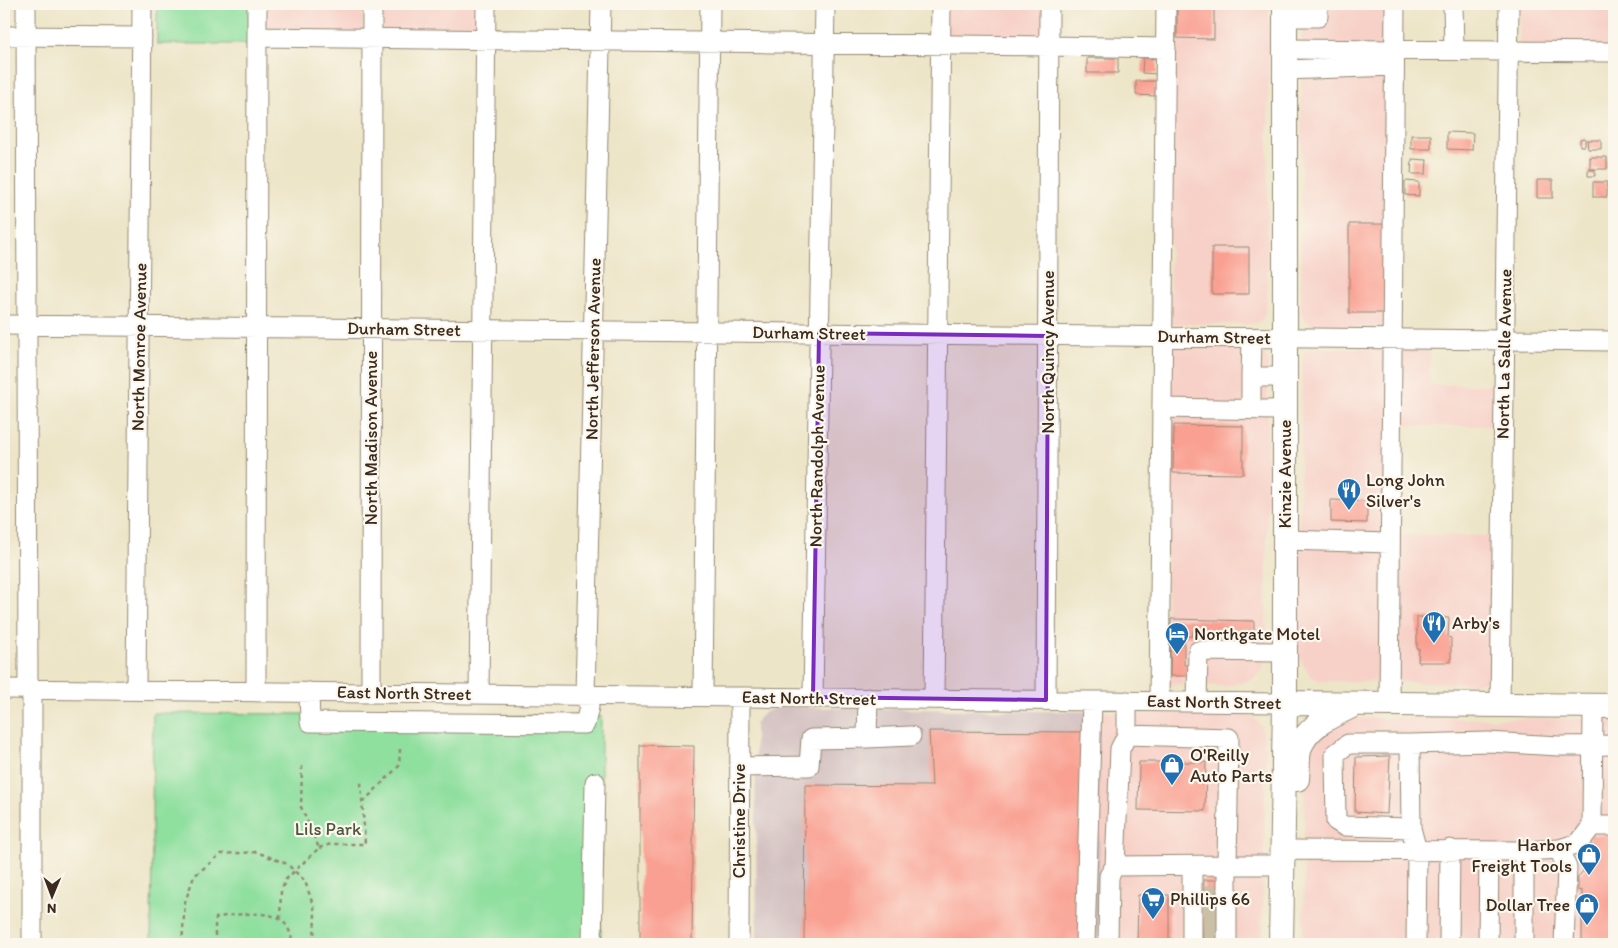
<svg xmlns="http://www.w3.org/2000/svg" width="1618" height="948" viewBox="0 0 1618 948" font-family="Itim,sans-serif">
<rect width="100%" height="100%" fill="#fbf7ec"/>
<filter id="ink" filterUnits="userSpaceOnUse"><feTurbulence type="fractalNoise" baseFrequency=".02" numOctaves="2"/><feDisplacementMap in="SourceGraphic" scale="10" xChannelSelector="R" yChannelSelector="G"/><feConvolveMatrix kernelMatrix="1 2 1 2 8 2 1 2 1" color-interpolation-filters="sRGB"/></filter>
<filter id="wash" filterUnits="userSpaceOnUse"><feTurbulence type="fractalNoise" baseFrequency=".0096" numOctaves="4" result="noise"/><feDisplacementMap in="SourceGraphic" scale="20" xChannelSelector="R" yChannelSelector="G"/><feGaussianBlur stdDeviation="1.12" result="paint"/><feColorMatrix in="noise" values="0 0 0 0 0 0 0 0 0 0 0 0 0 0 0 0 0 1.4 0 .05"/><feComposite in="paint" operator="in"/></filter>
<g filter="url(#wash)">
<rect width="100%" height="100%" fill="#ede5c8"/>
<path fill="#f7d1c8" d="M264,4H363V34L264,33Z
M383,4H482V35H383Z
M945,4H1044V43L944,41Z
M1173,4H1269L1267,300L1264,316L1260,321L1253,324H1169Z
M1302,4H1401L1397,328L1325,327L1313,325L1305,320L1301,312Z
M1520,4H1614V55H1519Z
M1171,344L1254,346L1262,350L1266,357L1268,365L1266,660L1261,672L1253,679L1241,683L1226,686L1165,684Z
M1319,348L1430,350L1429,385H1496V426H1396L1395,535L1494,536L1491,672L1489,678L1483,682L1474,683L1320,681L1312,677L1301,662L1297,649L1302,361L1304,353L1309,350Z
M1099,712L1245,715L1255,718L1261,726L1266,748L1262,944H1100Z
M1356,718L1614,719V944H1303L1305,755L1334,721Z"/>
<path fill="#d2bfc0" d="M784,707L1099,712L1100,944H757L755,725L759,718L765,712L773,709Z"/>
<path fill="#8fdf9f" stroke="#65845e" d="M157,4H254V44H157Z
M153,713L601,716V944H151Z"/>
<g id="blocks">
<path fill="#f9a092" d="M1177,4H1214V39L1177,38Z
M1087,58H1118V73H1087Z
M1143,58L1157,59V74L1142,73Z
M1136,81H1156L1155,96L1136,95Z
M1447,132L1473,133L1472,150L1447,149Z
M1411,135H1431V149H1411Z
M1585,138V146H1580V139Z
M1587,140H1601V149H1588Z
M1590,157H1607V169H1590Z
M1412,159L1427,160L1426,174H1411Z
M1588,170H1595V176H1588Z
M1537,180H1553V198H1537Z
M1405,181L1419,182V196L1405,195Z
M1593,182H1607V197H1593Z
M1349,224H1384V313H1349Z
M1212,247H1249V294H1212Z
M1174,425L1243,426V474L1173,473Z
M1331,500L1367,501V523L1331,522Z
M1417,617L1449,618L1448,637L1451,638V662H1418L1419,649H1417Z
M1171,619L1254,621V644H1237V632L1193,631V636H1184V665H1189V676H1170Z
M929,731L1083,732L1081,944H804L805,785L932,786Z
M640,745L694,746L692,944H640Z
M1390,756L1387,814L1355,812L1356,757Z
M1139,762H1206L1205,811L1138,810Z
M1590,835H1614V944H1582V890L1578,891V877L1590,863Z
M1204,880H1220L1219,944H1203Z
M1138,895H1169V944H1137Z"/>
</g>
</g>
<g filter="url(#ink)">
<use href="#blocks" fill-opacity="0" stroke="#948873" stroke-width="1"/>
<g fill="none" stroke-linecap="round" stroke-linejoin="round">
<path stroke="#c9c0a6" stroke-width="19" stroke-dasharray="19 9" stroke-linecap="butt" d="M1204,895L1220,896
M1203,913H1220
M1203,930L1220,929"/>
<g stroke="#948873" stroke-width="21">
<path id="minor" d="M26,4L28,689
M1453,4L1454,50
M1285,17H1318V4
M4,36L142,37
M257,37L1049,46L1166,48
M1285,49L1614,52
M1285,70L1394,66
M4,325L1614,341
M1251,377L1252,338
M1162,408L1285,410
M1251,409V377H1285
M1285,540L1390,543
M4,689L1285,703
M136,690L142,4
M256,691L257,4
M309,692L310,722L585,724L589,707L585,695L601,4
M371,693L372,4
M479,694L486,4
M703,696L710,4
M813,697L825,4
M934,699L941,4
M1046,700L1049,4
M1159,701L1166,4
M1197,702L1198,651L1285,652
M1389,704L1395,4
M1500,705L1509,4
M867,738L911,736
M1410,744L1488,742L1559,746L1614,745
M740,767L809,766L811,739L867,738L868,698
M1592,826H1614
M1411,828L1344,826L1336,821L1335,754L1348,744H1410L1411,828L1417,851L1416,944
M1283,850L1524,851L1559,849
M1524,851V944
M1115,866L1227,865L1229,738L1127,735V701
M32,944V689
M592,944L595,782
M739,944L740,697
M1085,944L1092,701
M1108,944L1109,876L1115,866L1120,749L1127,735
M1192,944V866
M1227,944V865H1283
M1449,944L1450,849
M1488,944L1489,851
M1564,944L1567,868L1559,849L1579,843L1592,826L1593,707"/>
</g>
<g stroke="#948873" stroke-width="26">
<path id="major" d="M1285,703L1614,706
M1297,779C1298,770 1297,760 1299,751C1305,726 1333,715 1354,705
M1281,944L1285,703V4"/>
</g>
<path stroke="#948873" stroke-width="2.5" stroke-dasharray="4 4" stroke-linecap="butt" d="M363,802L399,766L400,749
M319,848L331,844H365L361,782
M280,919L281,891L286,879L319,848L301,807L302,766
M182,944L185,902L194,876L221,854L257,852L287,864L305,881L315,911L314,944
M215,944V926L216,918C231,914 269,910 281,920C289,926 291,935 293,944"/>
<use href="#minor" stroke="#fff" stroke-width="19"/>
<use href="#major" stroke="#fff" stroke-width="24"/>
</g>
</g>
<path fill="#7b2cbf" fill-opacity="0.2" stroke="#7b2cbf" stroke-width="4" stroke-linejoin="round" d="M819,333L1048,336L1046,700L813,697Z"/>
<defs>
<g id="restaurant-pin" transform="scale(1.25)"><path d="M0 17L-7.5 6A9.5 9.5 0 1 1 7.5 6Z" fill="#1f6fb2" stroke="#fbf7ec"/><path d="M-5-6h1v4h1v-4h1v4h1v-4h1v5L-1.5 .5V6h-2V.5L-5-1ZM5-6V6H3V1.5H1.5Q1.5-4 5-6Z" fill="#fff"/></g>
<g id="hotel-pin" transform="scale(1.25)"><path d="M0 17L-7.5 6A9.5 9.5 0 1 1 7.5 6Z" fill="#1f6fb2" stroke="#fbf7ec"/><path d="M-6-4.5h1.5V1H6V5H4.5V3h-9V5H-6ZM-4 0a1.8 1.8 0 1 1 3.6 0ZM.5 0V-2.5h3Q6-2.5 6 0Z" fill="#fff"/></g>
<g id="shop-pin" transform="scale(1.25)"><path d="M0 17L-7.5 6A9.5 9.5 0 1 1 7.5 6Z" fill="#1f6fb2" stroke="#fbf7ec"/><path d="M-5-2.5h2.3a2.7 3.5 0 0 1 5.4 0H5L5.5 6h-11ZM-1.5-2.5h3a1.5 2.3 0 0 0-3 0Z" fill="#fff"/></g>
<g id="supermarket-pin" transform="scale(1.25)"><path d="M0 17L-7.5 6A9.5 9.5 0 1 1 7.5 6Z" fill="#1f6fb2" stroke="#fbf7ec"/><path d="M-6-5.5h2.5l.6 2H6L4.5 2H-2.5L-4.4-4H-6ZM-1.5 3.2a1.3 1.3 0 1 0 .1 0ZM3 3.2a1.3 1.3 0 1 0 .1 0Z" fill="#fff"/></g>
</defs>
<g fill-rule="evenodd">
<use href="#restaurant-pin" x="1349" y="490"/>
<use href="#restaurant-pin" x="1434" y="623"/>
<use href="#hotel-pin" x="1177" y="634"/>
<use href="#shop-pin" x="1172" y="765"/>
<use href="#shop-pin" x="1589" y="855"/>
<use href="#supermarket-pin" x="1153" y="899"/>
<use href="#shop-pin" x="1587" y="905"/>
</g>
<g text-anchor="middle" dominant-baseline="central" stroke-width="4.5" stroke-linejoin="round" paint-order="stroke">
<g font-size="18" fill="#3b2a1e" stroke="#fbf7ec">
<text transform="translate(404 329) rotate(1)">Durham Street</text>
<text transform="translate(809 333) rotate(1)">Durham Street</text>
<text transform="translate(1214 337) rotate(1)">Durham Street</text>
<text transform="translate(139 347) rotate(-89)">North Monroe Avenue</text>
<text transform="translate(593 349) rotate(-89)">North Jefferson Avenue</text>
<text transform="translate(1048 352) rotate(-90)">North Quincy Avenue</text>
<text transform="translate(1504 354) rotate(-89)">North La Salle Avenue</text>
<text transform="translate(371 438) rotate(-90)">North Madison Avenue</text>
<text transform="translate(817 456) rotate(-89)">North Randolph Avenue</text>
<text transform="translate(1285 474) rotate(-90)">Kinzie Avenue</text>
<text transform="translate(404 693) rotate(1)">East North Street</text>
<text transform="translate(809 698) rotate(1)">East North Street</text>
<text transform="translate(1214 702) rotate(1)">East North Street</text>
<text transform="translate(739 821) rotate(-90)">Christine Drive</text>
</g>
<g font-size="18" fill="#3b2a1e" stroke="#fbf7ec" text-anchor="start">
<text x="1366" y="480">Long John<tspan x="1366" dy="21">Silver's</tspan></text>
<text x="1452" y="623">Arby's</text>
<text x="1194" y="634">Northgate Motel</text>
<text x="1190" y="755">O'Reilly<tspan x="1190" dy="21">Auto Parts</tspan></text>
<text x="1572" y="845" text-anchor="end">Harbor<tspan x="1572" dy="21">Freight Tools</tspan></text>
<text x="1170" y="899">Phillips 66</text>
<text x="1570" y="905" text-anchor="end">Dollar Tree</text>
</g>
<g font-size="18" fill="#50573e" stroke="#fbf7ec">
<text x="328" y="829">Lils Park</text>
</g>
</g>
<rect width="1618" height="948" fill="none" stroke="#fbf7ec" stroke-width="20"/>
<g transform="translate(52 896) rotate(181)" stroke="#fbf7ec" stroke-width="4" paint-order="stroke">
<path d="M0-4L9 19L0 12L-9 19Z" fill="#3b2a1e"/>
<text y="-8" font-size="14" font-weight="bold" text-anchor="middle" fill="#3b2a1e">N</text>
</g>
</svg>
